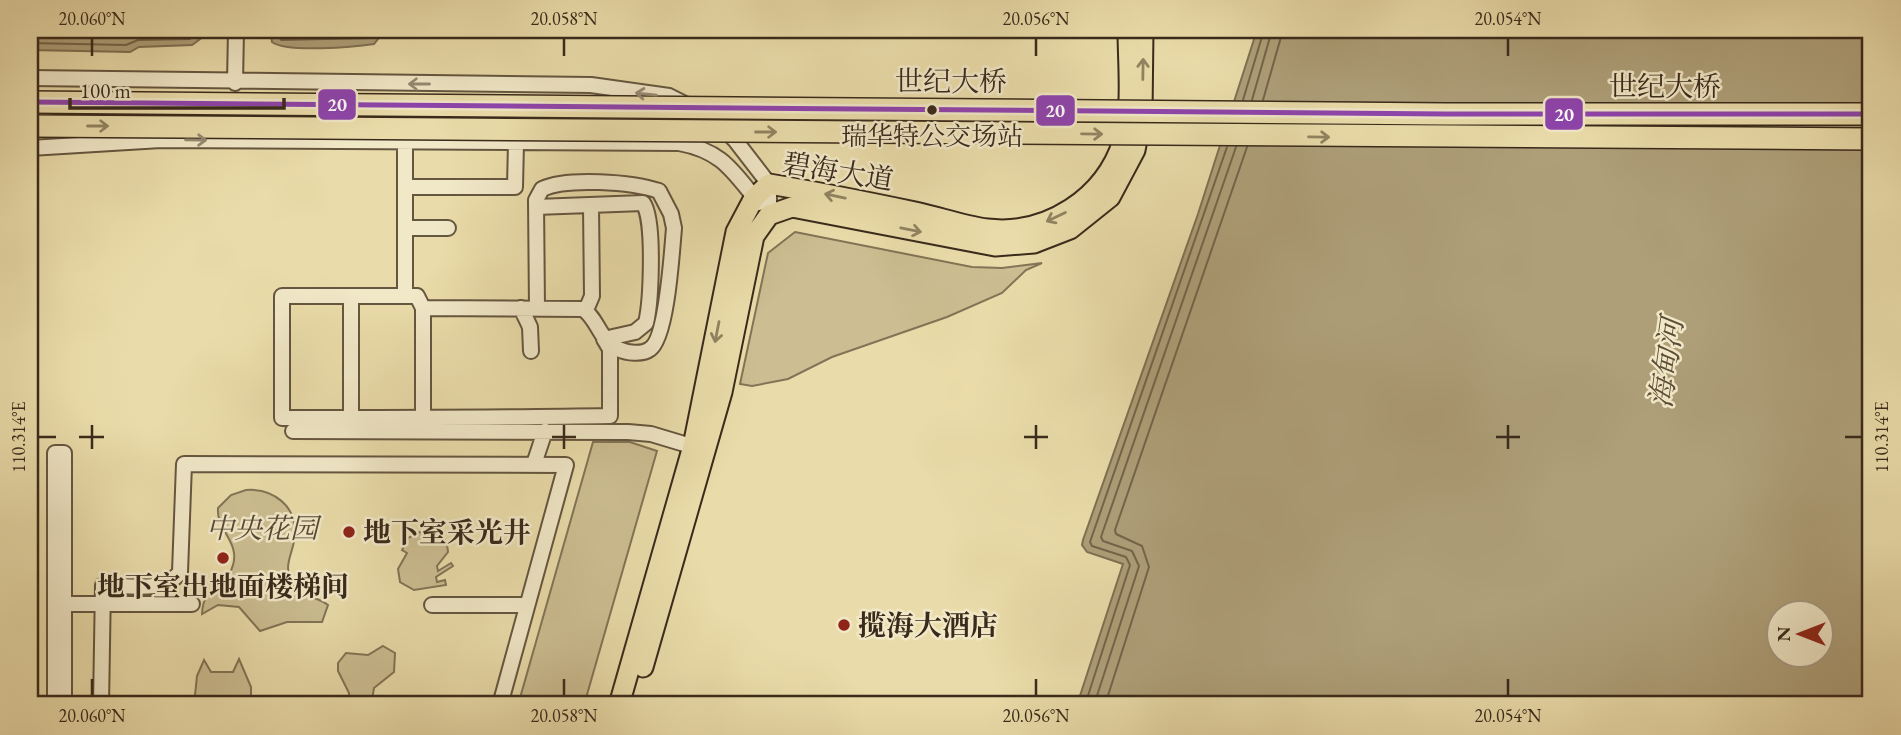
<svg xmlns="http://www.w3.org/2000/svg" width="1901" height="735" viewBox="0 0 1901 735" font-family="'EB Garamond','Noto Serif SC',serif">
<rect width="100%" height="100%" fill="#eadcaa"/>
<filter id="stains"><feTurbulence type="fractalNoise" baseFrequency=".00286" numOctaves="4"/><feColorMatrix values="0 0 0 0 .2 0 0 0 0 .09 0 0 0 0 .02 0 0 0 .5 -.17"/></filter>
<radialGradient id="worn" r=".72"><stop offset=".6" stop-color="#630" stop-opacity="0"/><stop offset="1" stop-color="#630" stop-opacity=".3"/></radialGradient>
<path fill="#ccbe92" stroke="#827456" stroke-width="2" d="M795,232L972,267L1002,268L1042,263L1026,270L1002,293L947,317L832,357L788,379L752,386L740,384L768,253Z
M593,442H630L657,451L584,705H518Z
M246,490C273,488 297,506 295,535C294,552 282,565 292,583C301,599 316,595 328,605L322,622H287L260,631L239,607L218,605L202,614C203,583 228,587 233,565C240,542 216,530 218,508L231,495Z
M426,529C441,530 447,538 448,552L437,566L438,571L451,563L453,566L436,577L437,582L445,580L446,585L414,590L400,582L398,569L407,553L402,550L408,538Z
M383,646L395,653L394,672L374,688L371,705H349V693L338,671V663L346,653L368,655Z
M239,659L251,687V705H194L197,676L204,660L211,672H233Z"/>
<path fill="#ae9f79" stroke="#7f7053" stroke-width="2" fill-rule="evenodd" d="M30,30H204L203,37L192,45L139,47L130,52L30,50Z
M270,30H385L374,44C355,47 286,53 272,42Z
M1257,30H1871V705H1077L1123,564L1087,552L1082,545L1083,540L1198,214ZM1778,612H1820V654H1778Z"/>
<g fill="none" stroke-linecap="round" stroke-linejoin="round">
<path stroke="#74644a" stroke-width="2" d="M277,30L281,40L370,38L377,30
M30,34L123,36L137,31L187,30
M30,43L126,45L138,40L190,39L197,30
M1243,100L1264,30
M1252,100L1272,30
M1263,100L1283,30
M1085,705L1130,565L1126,557L1092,546L1090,542L1227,147
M1094,705L1139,566L1132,551L1103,541L1101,537L1236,147
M1105,705L1149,567L1142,546L1116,534L1115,530L1247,147"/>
<g stroke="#65563f" stroke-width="18">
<path id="minor" d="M30,78L591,85L669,96L711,117L735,140L769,184V215
M235,83L236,30
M30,148L161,140L679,143C723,151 733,172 759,203
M406,187H515L516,142
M405,228H448
M405,294V141
M351,296V418
M423,308L583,309C598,319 599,340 618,349C627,353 642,355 650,349C667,338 672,250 674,228L671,214L659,191C632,182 567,177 542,189L536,200L537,308
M521,308L530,327L531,351
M586,310L592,296L591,206
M423,418V308L417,296H282V418C392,418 501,418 610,416V349L604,339L635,332L646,323C651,302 655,219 643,203L536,207
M293,431L628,432L651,434L701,449
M534,464L545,431
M56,604H192
M432,605H527
M55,705V453H64V705
M101,705L103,585C126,585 165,594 180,572L184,464L566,465L500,705"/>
</g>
<g stroke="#392a1b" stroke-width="23">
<path id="major" d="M643,667L722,392L754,236L769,215L792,207L995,246L1034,243L1070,229L1110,197L1135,150L1142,114L1143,30
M619,705L693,446L736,232L754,198L769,184C818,192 867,202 915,212C939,217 963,226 987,229C1047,236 1105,198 1123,141C1133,107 1128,65 1128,30"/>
</g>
<use href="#minor" stroke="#f1e8c8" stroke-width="14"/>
<use href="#major" stroke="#eadcaa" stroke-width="19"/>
<g stroke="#392a1b" stroke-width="24" stroke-linecap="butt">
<path id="highway-bridge" d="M30,102L1446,114H1871
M30,126L1871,139"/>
</g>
<use href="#highway-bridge" stroke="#eadcaa" stroke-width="21"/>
<g stroke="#f1e8c8" stroke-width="10">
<path id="bus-1" d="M30,102L1446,114H1871"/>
</g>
<use href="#bus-1" stroke="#8e44ad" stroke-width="5"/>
</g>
<defs><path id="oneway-shaft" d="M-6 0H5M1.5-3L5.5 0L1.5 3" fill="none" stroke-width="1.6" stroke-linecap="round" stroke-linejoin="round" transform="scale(1.75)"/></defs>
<g stroke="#928362">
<use href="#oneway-shaft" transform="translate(1143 69) rotate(-89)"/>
<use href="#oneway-shaft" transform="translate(98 126)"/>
<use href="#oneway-shaft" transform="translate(766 132)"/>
<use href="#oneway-shaft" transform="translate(1092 134) rotate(1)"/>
<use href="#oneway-shaft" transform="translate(1319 137) rotate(1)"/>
<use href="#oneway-shaft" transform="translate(835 196) rotate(-168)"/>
<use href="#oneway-shaft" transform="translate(1056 217) rotate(154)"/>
<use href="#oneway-shaft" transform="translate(911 230) rotate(11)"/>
<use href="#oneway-shaft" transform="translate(717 332) rotate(101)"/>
</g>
<g stroke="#958972">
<use href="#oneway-shaft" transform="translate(419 84) rotate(-180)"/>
<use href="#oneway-shaft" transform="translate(646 94) rotate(-174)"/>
<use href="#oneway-shaft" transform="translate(196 140) rotate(1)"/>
</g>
<path fill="none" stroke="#392a1b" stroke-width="2.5" d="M92,38V56M564,38V56M1036,38V56M1508,38V56M92,425V449M564,425V449M1036,425V449M1508,425V449M38,437H56M79,437H104M552,437H576M1024,437H1048M1496,437H1520M1845,437H1862M92,679V696M564,679V696M1036,679V696M1508,679V696"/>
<circle fill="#392a1b" stroke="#f1e8c8" stroke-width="2.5" cx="932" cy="110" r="6"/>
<g fill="#8f2418" stroke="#f1e8c8" stroke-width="2.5">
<circle cx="349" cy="532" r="7"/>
<circle cx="223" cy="558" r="7"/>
<circle cx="844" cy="625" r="7"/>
</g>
<g text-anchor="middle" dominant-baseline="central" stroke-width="5" stroke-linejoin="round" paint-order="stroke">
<g font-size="26" fill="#392a1b" stroke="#f1e8c8">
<text x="932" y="136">瑞华特公交场站</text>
</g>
<g font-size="28" fill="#392a1b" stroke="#f1e8c8">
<text x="951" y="81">世纪大桥</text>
<text x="1665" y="86">世纪大桥</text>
<text transform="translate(838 171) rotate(9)">碧海大道</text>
</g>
<g font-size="28" font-style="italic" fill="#564833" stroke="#f1e8c8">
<text x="262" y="528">中央花园</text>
</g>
<g font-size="28" font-weight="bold" fill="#392a1b" stroke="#f1e8c8" text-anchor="start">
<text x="363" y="532">地下室采光井</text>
<text x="223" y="586" text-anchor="middle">地下室出地面楼梯间</text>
<text x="858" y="625">揽海大酒店</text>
</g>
<g font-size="30" font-style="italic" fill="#5c4d37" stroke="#f1e8c8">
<text transform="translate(1666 363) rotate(-82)">海甸河</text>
</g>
</g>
<g stroke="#f1e8c8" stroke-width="2.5">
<rect x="317" y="88" width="40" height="33" rx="7" fill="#8e44ad"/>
<rect x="1035" y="94" width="41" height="33" rx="7" fill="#8e44ad"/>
<rect x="1544" y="97" width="40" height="34" rx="7" fill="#8e44ad"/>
</g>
<g font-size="19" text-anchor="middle" font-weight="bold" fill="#fff">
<text x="337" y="111">20</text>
<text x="1055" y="117">20</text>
<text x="1564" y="121">20</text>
</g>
<rect width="1901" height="735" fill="none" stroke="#eadcaa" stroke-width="77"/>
<g transform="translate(1800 634) rotate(270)"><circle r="33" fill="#f1e8c8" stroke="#a79c83" stroke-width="2"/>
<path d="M0-5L12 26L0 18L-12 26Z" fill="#8f2418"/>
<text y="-10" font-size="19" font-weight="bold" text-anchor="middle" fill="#392a1b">N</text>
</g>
<path d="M70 98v10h214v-10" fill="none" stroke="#392a1b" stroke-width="3.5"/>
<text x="80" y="98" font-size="21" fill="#392a1b" stroke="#f1e8c8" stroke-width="5" paint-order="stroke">100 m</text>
<rect x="38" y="38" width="1824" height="658" fill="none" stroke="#392a1b" stroke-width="2.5"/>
<g font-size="18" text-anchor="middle" fill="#392a1b">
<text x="92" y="25">20.060°N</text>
<text x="564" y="25">20.058°N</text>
<text x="1036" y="25">20.056°N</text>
<text x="1508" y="25">20.054°N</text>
<text transform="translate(1882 437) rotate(-90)" y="6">110.314°E</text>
<text transform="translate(19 437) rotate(-90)" y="6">110.314°E</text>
<text x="92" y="722">20.060°N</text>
<text x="564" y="722">20.058°N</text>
<text x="1036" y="722">20.056°N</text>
<text x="1508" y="722">20.054°N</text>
</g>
<rect width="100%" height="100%" filter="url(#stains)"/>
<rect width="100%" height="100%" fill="url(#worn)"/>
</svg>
